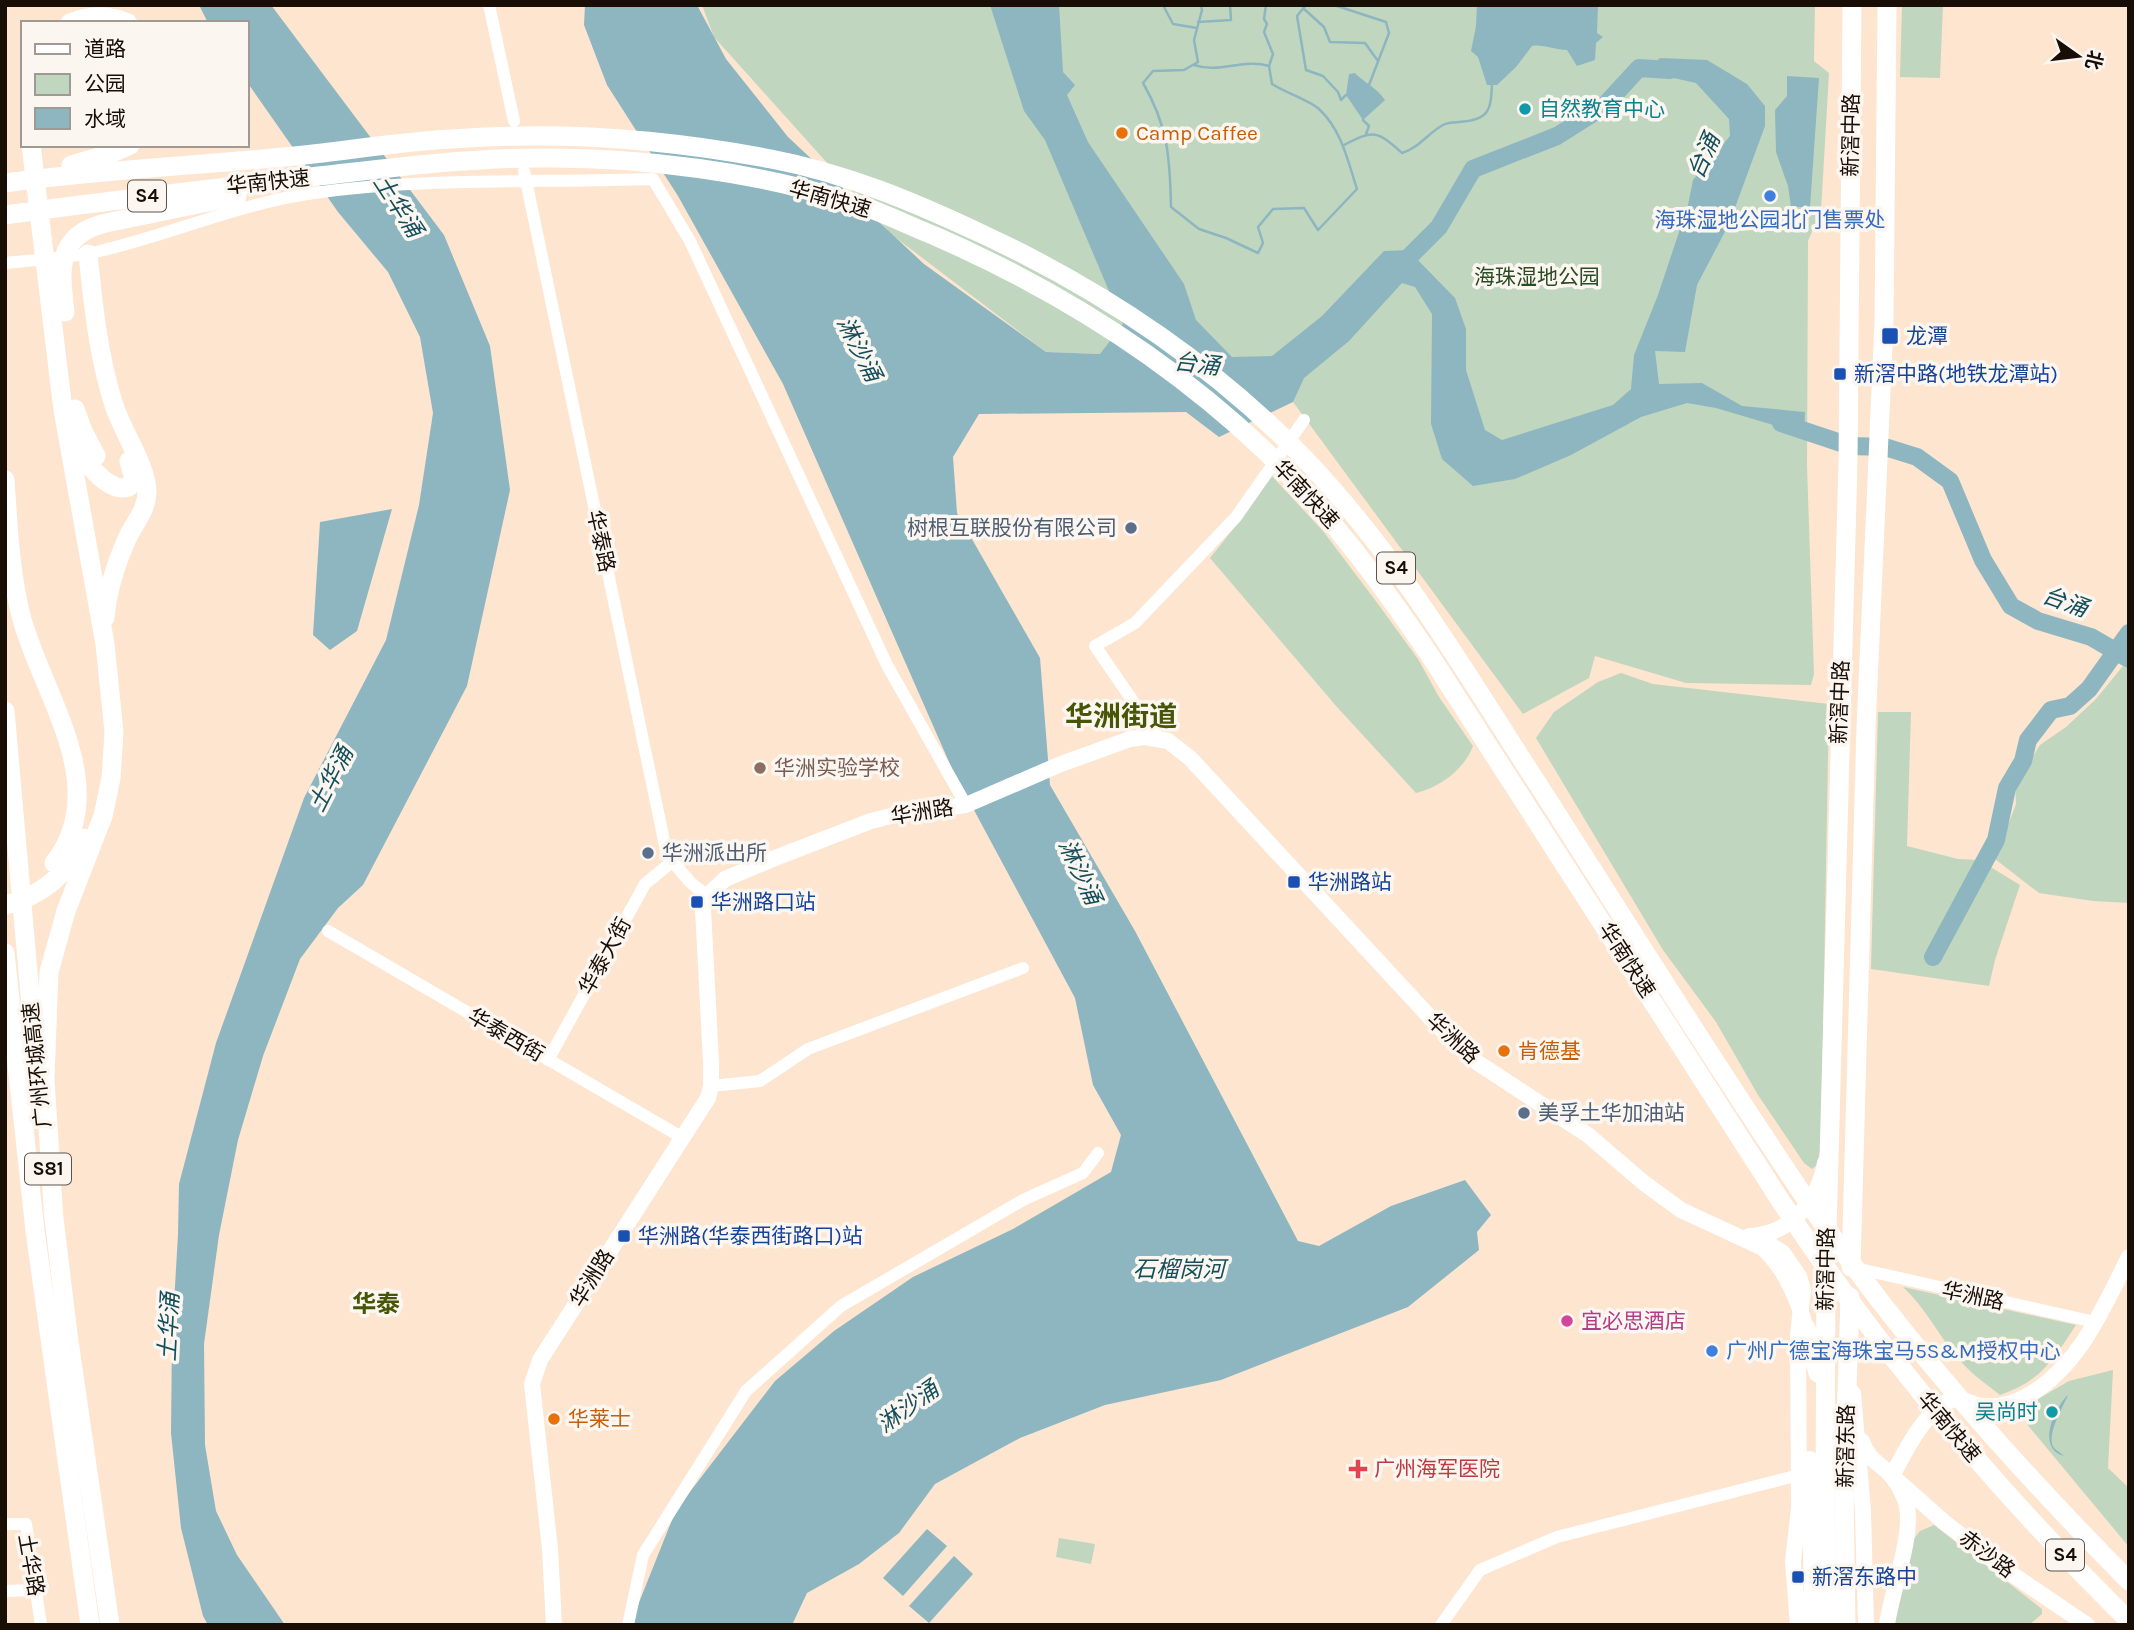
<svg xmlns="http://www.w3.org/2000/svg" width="2134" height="1630" viewBox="0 0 2134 1630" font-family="Karla,'Noto Sans SC',sans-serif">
<rect width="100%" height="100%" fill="#fde5d0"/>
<path fill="#c1d6be" d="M702,5H1815L1814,61L1829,73L1821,211L1808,241L1807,466L1814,674L1811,685L1686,683L1595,656L1589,678L1523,714L1293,402L1100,354L1046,352L891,234L714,37Z
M1902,5H1943L1940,78L1900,77Z
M1271,475L1323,531L1378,604L1418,659L1439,697L1473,746C1464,770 1440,787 1416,793L1337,707L1210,558L1234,528Z
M2123,666L2129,669V903L2093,901L2039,893L1995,859L2016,804L2015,785L2040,745L2066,727L2096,699Z
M1621,673L1653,684L1829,704L1821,1145L1817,1165L1812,1169L1804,1163L1758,1095L1716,1022L1663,950L1536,738L1554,712L1598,682Z
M1878,712H1911L1907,846L1958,859L1979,860L2020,885L1995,960L1989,986L1871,969Z
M1903,1287L2076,1325C2053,1359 2042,1381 2000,1395C1985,1383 1970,1373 1958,1358C1938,1335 1926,1308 1903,1287Z
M2113,1370L2108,1468L2129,1488V1547L2026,1423L2033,1402L2069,1381Z
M1934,1525L2042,1609V1614L2029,1625H1892L1912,1541L1920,1531Z
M1059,1538L1095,1544L1091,1564L1056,1557Z"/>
<path fill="#8db6c0" d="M199,5H271L444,235L490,346L510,490L467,686L363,885L338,908L300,959L263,1056L238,1140L219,1235L204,1344L205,1445L216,1511L237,1555L285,1625H208L203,1616L181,1528L171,1433L172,1337L178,1235L179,1184L216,1043L304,798L386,640L419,505L433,413L420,337L388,272L338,212L247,82V23H208Z
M585,5H697L726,59L788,137L924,264L1046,352L1100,354L1123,324L1045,140L1024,111L990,5H1059L1063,72L1075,85L1067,95L1088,142L1184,284L1196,320L1232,357L1272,356L1322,316L1384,251L1408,250L1455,298L1466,329V370L1485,430L1502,440L1613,405L1631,389L1634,355L1658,295L1688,205L1693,180L1730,136L1729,119L1696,83L1660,75L1648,68L1660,58L1707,60L1747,84L1765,106V126L1729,224L1697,285L1685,352L1655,351L1659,384L1702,383L1742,406L1805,412L1804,434L1716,408L1687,403L1641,417L1571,455L1515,479L1473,486L1442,459L1431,424L1432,314L1415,287L1402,283L1349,341L1304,378L1293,402L1219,437L1186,412L979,414L953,457L957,513L1040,658L1050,785L1135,931L1298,1241L1319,1246L1391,1206L1465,1180L1491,1215L1477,1232L1479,1250L1408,1307L1221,1380L1105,1405L1020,1438L935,1484L899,1533L859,1564L807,1593L792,1625H633L634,1615L676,1510L775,1381L834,1331L913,1277L1013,1229L1111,1172L1121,1135L1093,1085L1075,998L953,771L783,384L678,196L607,85L584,25Z
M1477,5H1598L1597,33L1603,37L1596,43L1595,60L1577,66L1567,50C1555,50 1543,44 1532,46L1516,67L1497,85H1487L1478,57L1471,51L1476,26Z
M1355,73C1367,85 1375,86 1385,100L1363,120L1346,95L1349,74Z
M1787,76L1819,78L1810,207H1791L1788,186L1776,152L1775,110L1787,96Z
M392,509L357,631L330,650L313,635L320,522Z
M2068,1395C2063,1407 2049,1430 2052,1444C2053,1449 2060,1452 2064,1456C2036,1449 2054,1408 2068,1395Z
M927,1529L947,1546L903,1596L883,1578Z
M954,1556L973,1574L929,1623L909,1606Z"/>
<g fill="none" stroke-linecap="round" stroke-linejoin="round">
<path stroke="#8db6c0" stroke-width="2.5" d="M1163,5L1173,24L1197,28
M1201,5L1202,10L1194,40L1198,62L1184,70L1153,71L1143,83C1168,126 1170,158 1171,207L1199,229L1226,238L1258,253L1263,243L1258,227L1273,209L1304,208L1318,230L1357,189C1348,162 1342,131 1320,110C1311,101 1286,93 1272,84L1269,66L1273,54L1264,32L1267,24L1264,19L1266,5
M1306,5L1297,16L1306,70L1323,76L1338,92L1341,100L1346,95
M1334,5L1386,22L1389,33L1369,85
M1303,8L1324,27L1330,42L1365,43L1378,61
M1198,22L1231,20L1230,5
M1194,65C1220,74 1243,58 1269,66
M1363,120L1369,126L1366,134
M1344,145C1375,129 1377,131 1402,153C1419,148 1428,133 1443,125C1448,122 1454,123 1459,122C1489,120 1491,111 1492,83"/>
<path stroke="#8db6c0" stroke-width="18" d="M1396,270L1439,227L1473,169L1557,136L1603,107L1639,68L1670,70
M1781,423L1850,446L1885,447L1917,457L1950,481L1983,560L2011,606L2038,621L2091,637L2129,659
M1933,957L1996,840L2007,788L2023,761L2028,740L2051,710L2070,706L2089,689L2129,633"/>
<path stroke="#fff" stroke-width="12" d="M489,5L514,121
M524,171L667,855L690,882L707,896
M5,263C37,260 69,258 100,251C172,234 241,203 314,193C427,177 540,183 653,179L690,241L887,665L966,805
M1159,739L1095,646L1135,623L1236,517L1304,420
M328,931L683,1138
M548,1060L645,884L673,861
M711,1086L760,1081L808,1049L1023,968
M1855,1268L2095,1322
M5,1524H26L41,1625
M5,1591L36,1590
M628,1625L643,1555L746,1391L841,1306L1023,1200L1083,1173L1098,1153
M1441,1625L1480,1570L1557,1537L1799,1475"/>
<path stroke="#fff" stroke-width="16" d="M1749,1236C1790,1235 1818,1201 1825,1163
M1766,1242L1783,1253L1799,1276L1803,1290L1798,1335L1799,1508L1793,1562L1798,1625
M1853,1393L1863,1511L1866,1625
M1862,1441C1869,1463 1881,1462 1893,1478C1897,1483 1901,1490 1904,1497C1918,1526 1891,1591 1887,1625
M1810,1459L1812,1625
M1892,1476C1903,1455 1929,1402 1956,1399C1963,1399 1970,1403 1977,1405C1995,1409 2013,1404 2029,1395C2080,1365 2103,1308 2129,1257
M1892,1476L1944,1522L2006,1570L2087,1625
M554,1625L550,1549L532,1384L540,1360L708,1098L711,1086V1062L703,909L707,896L725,879L775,858L871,821L895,815L966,805L1061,764L1130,739L1145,737L1168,741L1190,758L1438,1026L1478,1063L1588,1135L1644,1183L1681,1210L1763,1248C1785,1268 1798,1300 1806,1328"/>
<path stroke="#fff" stroke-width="19" d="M70,23C89,15 108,14 128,23
M31,145L63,410L105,644L114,732L111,778L103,816L66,911L49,972L45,1079L54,1221
M71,165L112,153L130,145
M5,183C98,170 191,166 284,157C340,152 395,142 451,139C557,131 666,139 771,159C845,173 914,202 982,234C1100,289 1210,362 1302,456C1390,547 1455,655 1523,761C1619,910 1712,1061 1812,1208C1904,1342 2014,1465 2129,1581
M5,215C104,201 203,190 301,178C384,169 467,157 550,158C646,158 753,172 845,200C876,209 905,224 935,236C1056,289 1168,359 1264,450C1329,512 1381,583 1431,657L1782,1203C1882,1355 1999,1493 2129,1621
M88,254C93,303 98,354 113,402C121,430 146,463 147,492C147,511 133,524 126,541C116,564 107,593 105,618
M65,312C60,270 55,235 106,223L237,196
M75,409L83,431L96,456
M73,441C82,458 107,494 129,487L134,479L129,461
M5,480C8,524 10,569 20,612C39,691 115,785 54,863
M5,711L35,1051
M5,905C42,896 69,873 84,838
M5,953L35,1231L90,1625
M53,1210L68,1334L110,1625
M1827,1232L1848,462L1852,5
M1826,1265L1825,1499L1827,1625
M1851,1267L1866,728L1884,323L1887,5
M1806,1328L1818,1373
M1846,1625L1844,1485L1850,1297"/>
</g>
<g fill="#0f9aa8" stroke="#fcf6f1" stroke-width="2.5">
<circle cx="1525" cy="109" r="7"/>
<circle cx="2052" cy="1412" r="7"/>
</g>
<g fill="#e8710a" stroke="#fcf6f1" stroke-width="2.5">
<circle cx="1122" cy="133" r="7"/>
<circle cx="1504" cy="1051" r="7"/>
<circle cx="554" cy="1419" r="7"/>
</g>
<g fill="#3f7fe0" stroke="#fcf6f1" stroke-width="2.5">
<circle cx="1770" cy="196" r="7"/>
<circle cx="1712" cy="1351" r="7"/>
</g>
<g fill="#1a4fb4" stroke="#fcf6f1" stroke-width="2.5">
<rect x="1881" y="327" width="18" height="18" rx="3.5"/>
<rect x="1833" y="367" width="14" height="14" rx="3.5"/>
<rect x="1287" y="875" width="14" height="14" rx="3.5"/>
<rect x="690" y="895" width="14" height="14" rx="3.5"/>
<rect x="617" y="1229" width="14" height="14" rx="3.5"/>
<rect x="1791" y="1570" width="14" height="14" rx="3.5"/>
</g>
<g fill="#5c6f8a" stroke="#fcf6f1" stroke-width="2.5">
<circle cx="1131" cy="528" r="7"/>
<circle cx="648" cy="853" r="7"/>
<circle cx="1524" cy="1113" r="7"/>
</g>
<circle fill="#8d6e63" stroke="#fcf6f1" stroke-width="2.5" cx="760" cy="768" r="7"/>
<circle fill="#d1479c" stroke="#fcf6f1" stroke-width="2.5" cx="1567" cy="1321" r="7"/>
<path fill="#e0444e" stroke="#fcf6f1" stroke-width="2.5" d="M1354.5 1458.5h7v7h7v7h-7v7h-7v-7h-7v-7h7z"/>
<g text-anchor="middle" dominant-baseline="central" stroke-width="7" stroke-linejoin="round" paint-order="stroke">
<g fill="#fcf6f1" stroke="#5c544c" stroke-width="2">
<rect x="128" y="180.5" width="38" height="31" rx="5"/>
<rect x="1377" y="552.5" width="38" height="31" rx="5"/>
<rect x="25" y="1153.5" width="46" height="31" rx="5"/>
<rect x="2046" y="1539.5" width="38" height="31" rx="5"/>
</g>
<g font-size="19" font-weight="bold" fill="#180e06">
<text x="147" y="196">S4</text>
<text x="1396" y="568">S4</text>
<text x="48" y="1169">S81</text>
<text x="2065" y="1555">S4</text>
</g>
<g font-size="21" fill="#0d838f" stroke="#fcf6f1" text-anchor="start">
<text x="1539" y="109">自然教育中心</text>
<text x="2038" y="1412" text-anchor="end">吴尚时</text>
</g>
<g font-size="21" fill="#c56008" stroke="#fcf6f1" text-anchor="start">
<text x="1136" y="133">Camp Caffee</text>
<text x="1518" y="1051">肯德基</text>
<text x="568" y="1419">华莱士</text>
</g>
<g font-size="21" fill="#180e06" stroke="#fcf6f1">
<text transform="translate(1851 135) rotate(-89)">新滘中路</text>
<text transform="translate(268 182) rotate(-6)">华南快速</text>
<text transform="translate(830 199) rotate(16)">华南快速</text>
<text transform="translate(1306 494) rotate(47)">华南快速</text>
<text transform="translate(601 541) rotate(78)">华泰路</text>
<text transform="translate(1840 702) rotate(-88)">新滘中路</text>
<text transform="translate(922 812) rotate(-9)">华洲路</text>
<text transform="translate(605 956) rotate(-61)">华泰大街</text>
<text transform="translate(1627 960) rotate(57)">华南快速</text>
<text transform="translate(506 1035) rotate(30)">华泰西街</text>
<text transform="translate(1453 1038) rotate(43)">华洲路</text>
<text transform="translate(37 1065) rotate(-96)">广州环城高速</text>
<text transform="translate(1826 1269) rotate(-89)">新滘中路</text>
<text transform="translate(592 1278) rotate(-58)">华洲路</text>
<text transform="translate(1973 1296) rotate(12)">华洲路</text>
<text transform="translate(1949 1427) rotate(50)">华南快速</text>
<text transform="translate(1846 1446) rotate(-89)">新滘东路</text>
<text transform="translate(1987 1554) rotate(37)">赤沙路</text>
<text transform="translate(31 1565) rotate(80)">土华路</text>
</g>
<g font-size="21" fill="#366cbe" stroke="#fcf6f1">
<text x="1770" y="220">海珠湿地公园北门售票处</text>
<text x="1726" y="1351" text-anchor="start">广州广德宝海珠宝马5S&amp;M授权中心</text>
</g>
<g font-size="21" fill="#2a4c25" stroke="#fcf6f1">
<text x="1537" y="277">海珠湿地公园</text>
</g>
<g font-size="21" fill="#164399" stroke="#fcf6f1" text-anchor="start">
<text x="1906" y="336">龙潭</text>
<text x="1854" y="374">新滘中路(地铁龙潭站)</text>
<text x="1308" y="882">华洲路站</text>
<text x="711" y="902">华洲路口站</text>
<text x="638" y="1236">华洲路(华泰西街路口)站</text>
<text x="1812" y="1577">新滘东路中</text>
</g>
<g font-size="21" fill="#4e5e75" stroke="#fcf6f1" text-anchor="start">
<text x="1117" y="528" text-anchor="end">树根互联股份有限公司</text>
<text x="662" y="853">华洲派出所</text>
<text x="1538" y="1113">美孚土华加油站</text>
</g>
<g font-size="21" fill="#785e54" stroke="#fcf6f1" text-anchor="start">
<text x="774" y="768">华洲实验学校</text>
</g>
<g font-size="21" fill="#b23c85" stroke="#fcf6f1" text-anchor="start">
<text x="1581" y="1321">宜必思酒店</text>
</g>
<g font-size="21" fill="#be3a42" stroke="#fcf6f1" text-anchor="start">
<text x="1374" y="1469">广州海军医院</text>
</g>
<g font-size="23" font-style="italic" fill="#154f5b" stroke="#fcf6f1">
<text transform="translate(1704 156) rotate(-66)">台涌</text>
<text transform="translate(398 206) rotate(57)">土华涌</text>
<text transform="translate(859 349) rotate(63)">淋沙涌</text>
<text transform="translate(1197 364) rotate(7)">台涌</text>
<text transform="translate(2065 602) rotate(20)">台涌</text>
<text transform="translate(331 779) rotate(-63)">土华涌</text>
<text transform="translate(1080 872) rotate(65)">淋沙涌</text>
<text x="1179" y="1269">石榴岗河</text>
<text transform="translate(169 1327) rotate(-87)">土华涌</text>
<text transform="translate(908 1407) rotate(-36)">淋沙涌</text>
</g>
<g font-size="24" font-weight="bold" fill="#465605" stroke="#fcf6f1">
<text x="376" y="1304">华泰</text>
</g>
<g font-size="28" font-weight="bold" fill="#465605" stroke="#fcf6f1">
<text x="1121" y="716">华洲街道</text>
</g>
</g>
<rect width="2134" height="1630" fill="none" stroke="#180e06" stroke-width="14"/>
<rect x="21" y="21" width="228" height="126" fill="#fcf6f1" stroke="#a19993" stroke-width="2"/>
<rect x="35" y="44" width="35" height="10" fill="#ffffff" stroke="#a19993" stroke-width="2"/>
<text x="84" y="56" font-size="21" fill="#180e06">道路</text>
<rect x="35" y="74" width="35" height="21" fill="#c1d6be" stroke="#a19993" stroke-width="2"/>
<text x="84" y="91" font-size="21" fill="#180e06">公园</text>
<rect x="35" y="108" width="35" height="21" fill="#8db6c0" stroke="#a19993" stroke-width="2"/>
<text x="84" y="126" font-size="21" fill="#180e06">水域</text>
<g transform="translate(2078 56) rotate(104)" stroke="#fcf6f1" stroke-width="5" paint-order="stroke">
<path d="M0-5L12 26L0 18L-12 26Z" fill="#180e06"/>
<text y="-10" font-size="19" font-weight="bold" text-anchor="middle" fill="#180e06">北</text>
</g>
</svg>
